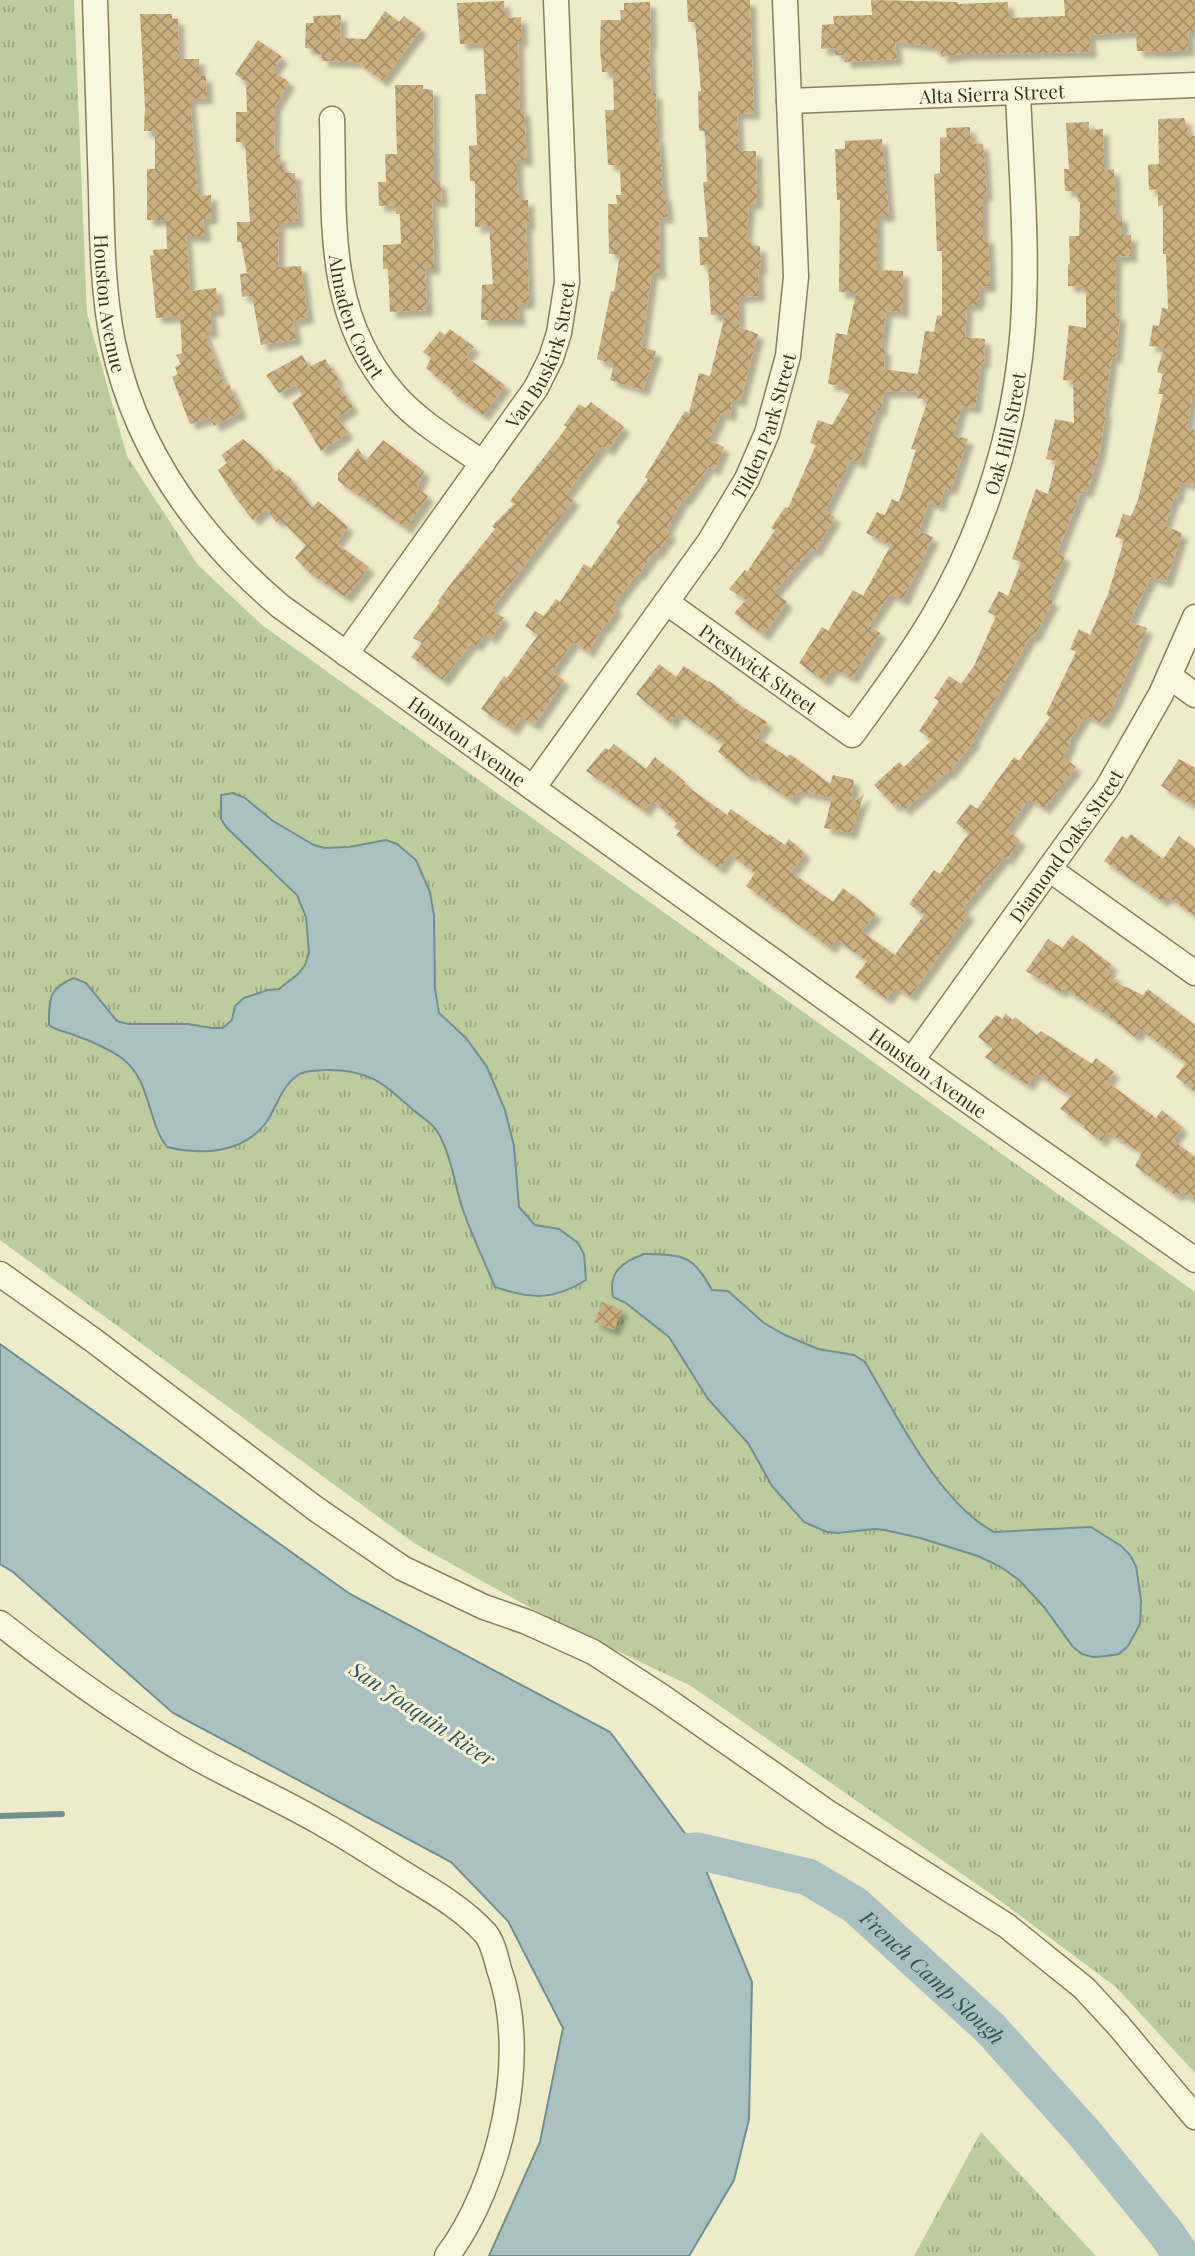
<svg xmlns="http://www.w3.org/2000/svg" width="1195" height="2256" viewBox="0 0 1195 2256" font-family="'Playfair Display',serif">
<defs>
<pattern id="grass-tufts" width="24" height="20" patternUnits="userSpaceOnUse" patternTransform="scale(1.75)"><rect width="24" height="20" fill="#bccc9c"/><path d="M3 7l-1-3M5 7V3M7 7l1-3M15 17l-1-3M17 17v-4M19 17l1-3" fill="none" stroke="#9aa67f"/></pattern>
<pattern id="building-cross-hatch" width="8" height="8" patternUnits="userSpaceOnUse" patternTransform="scale(1.75)"><rect width="8" height="8" fill="#cbb07f"/><path d="M0 0l8 8M0 8l8-8" fill="none" stroke="#a69068"/></pattern>
<filter id="shadow"><feDropShadow dx="6" dy="6" stdDeviation="2" flood-color="#0004"/></filter>
</defs>
<rect width="100%" height="100%" fill="#eeebc8"/>
<path fill="url(#grass-tufts)" d="M0,0H74L87,314L127,456L198,565L262,625L1195,1292V2073L1116,1987L991,1894L691,1686L554,1621L414,1543L0,1240Z
M981,2132L1096,2256H914Z"/>
<path fill="#a9c2c1" stroke="#709190" stroke-width="2" d="M233,793L245,798L273,821L314,845L325,848L349,847L386,840L397,844L416,860L430,892L434,916L435,989L439,1013L466,1038L487,1067L505,1110L514,1146L519,1207L535,1225L559,1229L578,1243L584,1254L586,1280C552,1301 531,1299 495,1287C484,1260 471,1234 462,1207C454,1182 451,1154 437,1131C432,1123 421,1116 413,1110C382,1082 368,1069 324,1070C316,1071 305,1070 298,1075C281,1086 277,1108 265,1124C241,1154 201,1155 167,1147C147,1121 151,1081 123,1059C108,1048 91,1041 74,1035C64,1031 57,1031 49,1025C49,1000 48,988 74,978L86,983L117,1021L128,1024H188L212,1028H223L232,1020L235,1006L244,998L268,990L279,989L298,974L305,965L309,953L306,917L297,895L227,828L221,819V795Z
M644,1254C684,1255 692,1254 712,1290L728,1291L764,1323L785,1335L818,1349L854,1355L865,1362C896,1414 939,1503 994,1532L1091,1527L1121,1546L1130,1555L1136,1566L1141,1600L1140,1624L1128,1646L1119,1654L1106,1656L1093,1657L1082,1654L1073,1647L1044,1607L1019,1580L1001,1567L978,1556L920,1538L885,1530L874,1529L838,1533L827,1532L804,1522L772,1486L748,1443L708,1399L669,1337L626,1303L613,1297C608,1272 622,1262 644,1254Z
M0,1344L350,1594L610,1732L698,1851L752,1982L749,2119L734,2180L689,2256H489L540,2142L563,2028L508,1921L451,1862L173,1713L13,1572L0,1564Z"/>
<g fill="none" stroke-linecap="round" stroke-linejoin="round">
<path stroke="#709190" stroke-width="6" d="M0,1816L62,1814"/>
<path stroke="#a9c2c1" stroke-width="37" id="s1" d="M648,1854L698,1851L808,1877L855,1905L991,2029L1085,2134L1166,2233L1182,2256"/>
</g>
<path fill="url(#building-cross-hatch)" filter="url(#shadow)" d="M687,0H750L754,113L737,114L739,151H756L757,203L749,204L746,238H750L751,246H760L761,269H758L759,296L739,297V327L758,334L740,401L732,399L730,416L721,413L709,440L724,447L714,470L708,467L685,500L683,499L666,530L671,533L656,554L654,552L639,574L637,573L613,605L617,608L605,627L603,626L588,652L573,642L552,672L564,680L534,725L521,717L512,730L481,709L504,676L507,678L538,635L525,626L535,611L544,616L556,599L560,602L584,564L591,568L620,526L616,523L648,479L645,477L685,411L689,413L699,373L710,376L725,315H711L708,266L700,265L699,237H708L703,182H707L705,131H699L698,91H701L695,22H688Z
M871,0L958,2V4L1008,2L1009,18L1065,16L1064,0H1195V31H1188L1189,50L1164,52L1137,51L1136,32L1089,35L1091,52L963,54L941,57V50H933V46L895,42L897,59L845,62V55H835V48L821,49L822,25L834,24L833,16L872,15Z
M504,1L505,18L521,17L522,41H518L520,110L524,109L527,160H517V179L520,200H528L529,225H526L529,302L518,304L520,320H481L482,285L493,284L489,226L475,227V181H470L469,146L477,145L475,94H486L483,43L460,44L457,3Z
M650,2L651,44H649L651,93H656L657,139H659L663,194H665L668,217L659,218L660,273H652L641,347L656,351L643,390L610,380L614,365L597,359L611,291L614,292L620,254H609L608,204H617L616,195H621L620,165H608L605,110H614L613,72H602L600,48L601,20H621L620,10H624V3Z
M385,11L399,22L404,16L421,29L382,81L357,62L322,61V54H314V49L305,48L306,23H314L313,16L341,15L340,38L366,39Z
M140,14H172V19H178L179,59H199V76H206L207,98L190,99L198,196L211,195L212,218L203,219L205,236H186L190,291L216,288L219,310L210,311L212,332H204L225,386L229,384L241,412L214,426L210,417L190,424L172,377L178,374L175,367L181,364L176,355L182,353L180,316L156,318L150,256L154,255L153,250L167,249L166,220H147V169H155V131H144L145,107Z
M258,40L282,57L273,71L289,82L275,106L274,155H280V166H284V173H295L298,221L279,223L278,267L301,266L308,317L293,321L296,339L261,345L252,296L242,297L240,274L247,273L241,242H237V222H250L245,142H236V112H247L246,82L235,74Z
M395,85H423V89L433,90L434,181H440L442,201H432L434,268H425L427,310L390,312L388,269H383V245L401,244L400,214H396L395,205L379,206L378,182H386L385,154H397Z
M1184,118L1190,136H1195V398H1192L1187,428L1195,430V485L1180,482L1177,498L1174,497L1165,526L1182,533L1175,555L1166,582L1151,577L1129,622L1147,628L1115,702L1102,723L1085,715L1069,741L1071,742L1063,757L1076,767L1044,808L1029,799L1007,830L1020,840L1007,860L1004,857L962,909L969,914L910,996L895,987L886,999L855,977L867,961L836,939L830,948L746,886L755,873L730,854L719,869L676,835L680,831L674,827L677,823L652,800L645,811L586,771L605,748L609,750L614,744L646,769L655,757L685,782L684,784L727,815L731,809L768,836L769,834L785,845L789,839L805,853L791,872L833,902L843,888L876,914L861,931L895,955L924,915L909,904L934,870L940,874L969,833L956,823L970,804L977,809L1014,757L1019,761L1050,717L1046,714L1076,652L1070,649L1079,629L1090,635L1108,594L1124,540L1115,537L1123,514L1131,516L1138,500L1163,394H1158L1163,374L1157,372L1164,347L1149,346L1153,325L1159,326L1162,308L1168,309L1166,254H1163V205L1158,206V189L1149,190L1148,165L1159,164L1158,119Z
M1089,122V130L1103,129L1104,170L1114,169L1116,216H1122V235H1131V256L1116,257L1115,314L1120,315L1116,358L1112,357L1104,411H1106L1100,451L1087,492L1082,490L1057,553L1065,556L1047,598L1053,601L1034,637L1031,635L973,739L975,740L949,773L947,772L904,810L898,803L894,806L874,785L899,762L904,767L932,740L919,731L939,701L934,698L949,676L961,684L974,666L996,616L988,612L999,591L1008,596L1021,562L1012,559L1036,489L1048,494L1056,461L1046,459L1055,419L1074,423L1073,381L1063,380L1069,325L1086,328V287L1068,286V264H1070L1069,236H1079L1080,202H1078L1077,191H1065L1064,169H1069L1066,123Z
M970,127V136L975,137V144H983L987,195H983V237H988L990,286L979,287L980,299L977,300V305H967L965,337L985,339L984,363L981,362L975,408L962,406L953,435L968,439L951,489L945,488L939,506L929,502L919,531L933,537L903,600L890,594L869,625L880,633L852,678L833,668L824,681L799,663L822,627L828,631L853,590L863,596L891,545L866,533L877,512L885,515L892,499L899,502L916,450L911,449L928,400L917,398L918,391L884,392L881,410H877L860,463L851,459L825,511L835,517L815,551L811,549L774,592L787,602L763,635L734,613L746,600L729,589L745,570L747,572L775,530L771,528L785,507L788,508L816,445L810,443L818,420L832,425L850,394L844,393L846,387L828,384L836,333L847,335L856,293L839,292L840,200H837L835,149H845V141L882,139L889,216H877V270L903,271V312L886,311L881,348L885,349L884,369L918,374L925,331L934,332L937,315L942,316V251H937L934,174L940,173V138L947,137L946,128Z
M450,329L474,347L466,357L505,385L483,415L452,393L453,391L426,368L431,358L423,352L440,331L445,335Z
M302,355L309,367L325,359L339,380L336,382L353,407L337,418L348,433L321,451L292,403L302,395L295,385L279,393L266,375Z
M591,402L624,427L608,450L602,446L566,494L574,500L491,609L504,618L491,639L485,633L476,646L471,643L443,680L411,657L422,643L413,638L440,602L438,601L456,577L495,529L492,526L514,504L510,501L567,427L564,425L579,404L586,408Z
M243,439L263,456L275,472L279,469L290,478L312,508L318,501L348,527L336,543L369,567L346,597L312,575L295,558L306,545L280,519L276,522L266,509L253,520L235,497L218,470L227,463L221,455Z
M383,440L424,471L417,488L428,496L406,528L338,481V474L358,448L366,461Z
M659,664L676,677L684,666L708,682L709,681L735,700L733,701L767,722L757,737L787,757L790,754L830,784L833,775L854,780L851,800L854,802L864,794L851,833L824,828L832,798L798,791L791,800L751,774L749,777L718,752L723,744L679,712L671,723L636,694Z
M1179,759L1195,768V807L1161,786Z
M1131,834L1163,859L1179,836L1195,848V916L1167,896L1162,901L1104,861L1122,836L1127,839Z
M1072,935L1112,965L1107,973L1116,976L1113,981L1143,995L1148,989L1195,1025V1092L1176,1077L1186,1063L1140,1029L1135,1037L1107,1015L1063,988L1060,992L1026,971L1048,939L1062,948Z
M1005,1013L1013,1020L1015,1017L1037,1035L1041,1031L1092,1064L1096,1058L1114,1072L1107,1082L1156,1118L1162,1110L1182,1127L1173,1140L1195,1157V1200L1180,1192L1177,1196L1135,1166L1142,1153L1107,1132L1101,1141L1084,1128L1085,1126L1060,1109L1071,1096L1036,1073L1027,1085L985,1057L993,1048L978,1037L996,1015L1003,1019Z
M603,1302L622,1310L614,1330L594,1322Z"/>
<g fill="none" stroke-linecap="round" stroke-linejoin="round">
<g stroke="#8a7f5d" stroke-width="27">
<g id="minor">
<path id="s2" d="M95,0C97,64 99,127 101,191C102,242 103,293 113,343C136,451 198,536 280,606L950,1088L1195,1260"/>
<path id="s3" d="M789,101L1195,85"/>
<path id="s4" d="M332,119C335,218 324,314 394,394C418,422 453,442 483,463"/>
<path id="s5" d="M666,602L852,735C880,696 909,658 933,617C985,530 1016,426 1023,326C1028,248 1021,170 1018,93"/>
<path id="s6" d="M346,654L536,388L551,358L559,333L567,282L556,0"/>
<path d="M1169,676L1195,695"/>
<path id="s7" d="M533,788L710,541L747,479L767,433L788,356L796,277L785,0"/>
<path d="M1049,869L1195,973"/>
<path id="s8" d="M912,1060L1108,787L1161,694L1195,617"/>
<path d="M0,1274L93,1340L316,1509L402,1568L484,1607L527,1622L593,1652L661,1696L830,1814L1007,1926L1084,1988L1119,2026L1195,2117"/>
<path d="M0,1623C62,1672 127,1719 197,1758C240,1782 286,1802 328,1827C353,1841 377,1857 401,1872C430,1890 462,1907 486,1934C493,1943 496,1958 499,1969C530,2055 501,2184 447,2256"/>
</g>
</g>
<use href="#minor" stroke="#f8f6dc" stroke-width="24"/>
</g>
<g text-anchor="middle" dominant-baseline="central" stroke-width="6" stroke-linejoin="round" paint-order="stroke">
<g font-size="19" fill="#3b3321" stroke="#f5f4d8">
<text stroke="none"><textPath href="#s3" startOffset="203">Alta Sierra Street</textPath></text>
<text stroke="none"><textPath href="#s2" startOffset="304">Houston Avenue</textPath></text>
<text stroke="none"><textPath href="#s4" startOffset="201">Almaden Court</textPath></text>
<text stroke="none"><textPath href="#s6" startOffset="360">Van Buskirk Street</textPath></text>
<text stroke="none"><textPath href="#s7" startOffset="432">Tilden Park Street</textPath></text>
<text stroke="none"><textPath href="#s5" startOffset="570">Oak Hill Street</textPath></text>
<text stroke="none"><textPath href="#s5" startOffset="114">Prestwick Street</textPath></text>
<text stroke="none"><textPath href="#s2" startOffset="892">Houston Avenue</textPath></text>
<text stroke="none"><textPath href="#s8" startOffset="264">Diamond Oaks Street</textPath></text>
<text stroke="none"><textPath href="#s2" startOffset="1460">Houston Avenue</textPath></text>
</g>
<g font-size="21" font-style="italic" fill="#30535a" stroke="#f5f4d8">
<text transform="translate(423 1713) rotate(34)">San Joaquin River</text>
<text stroke="none"><textPath href="#s1" startOffset="324">French Camp Slough</textPath></text>
</g>
</g>
</svg>
